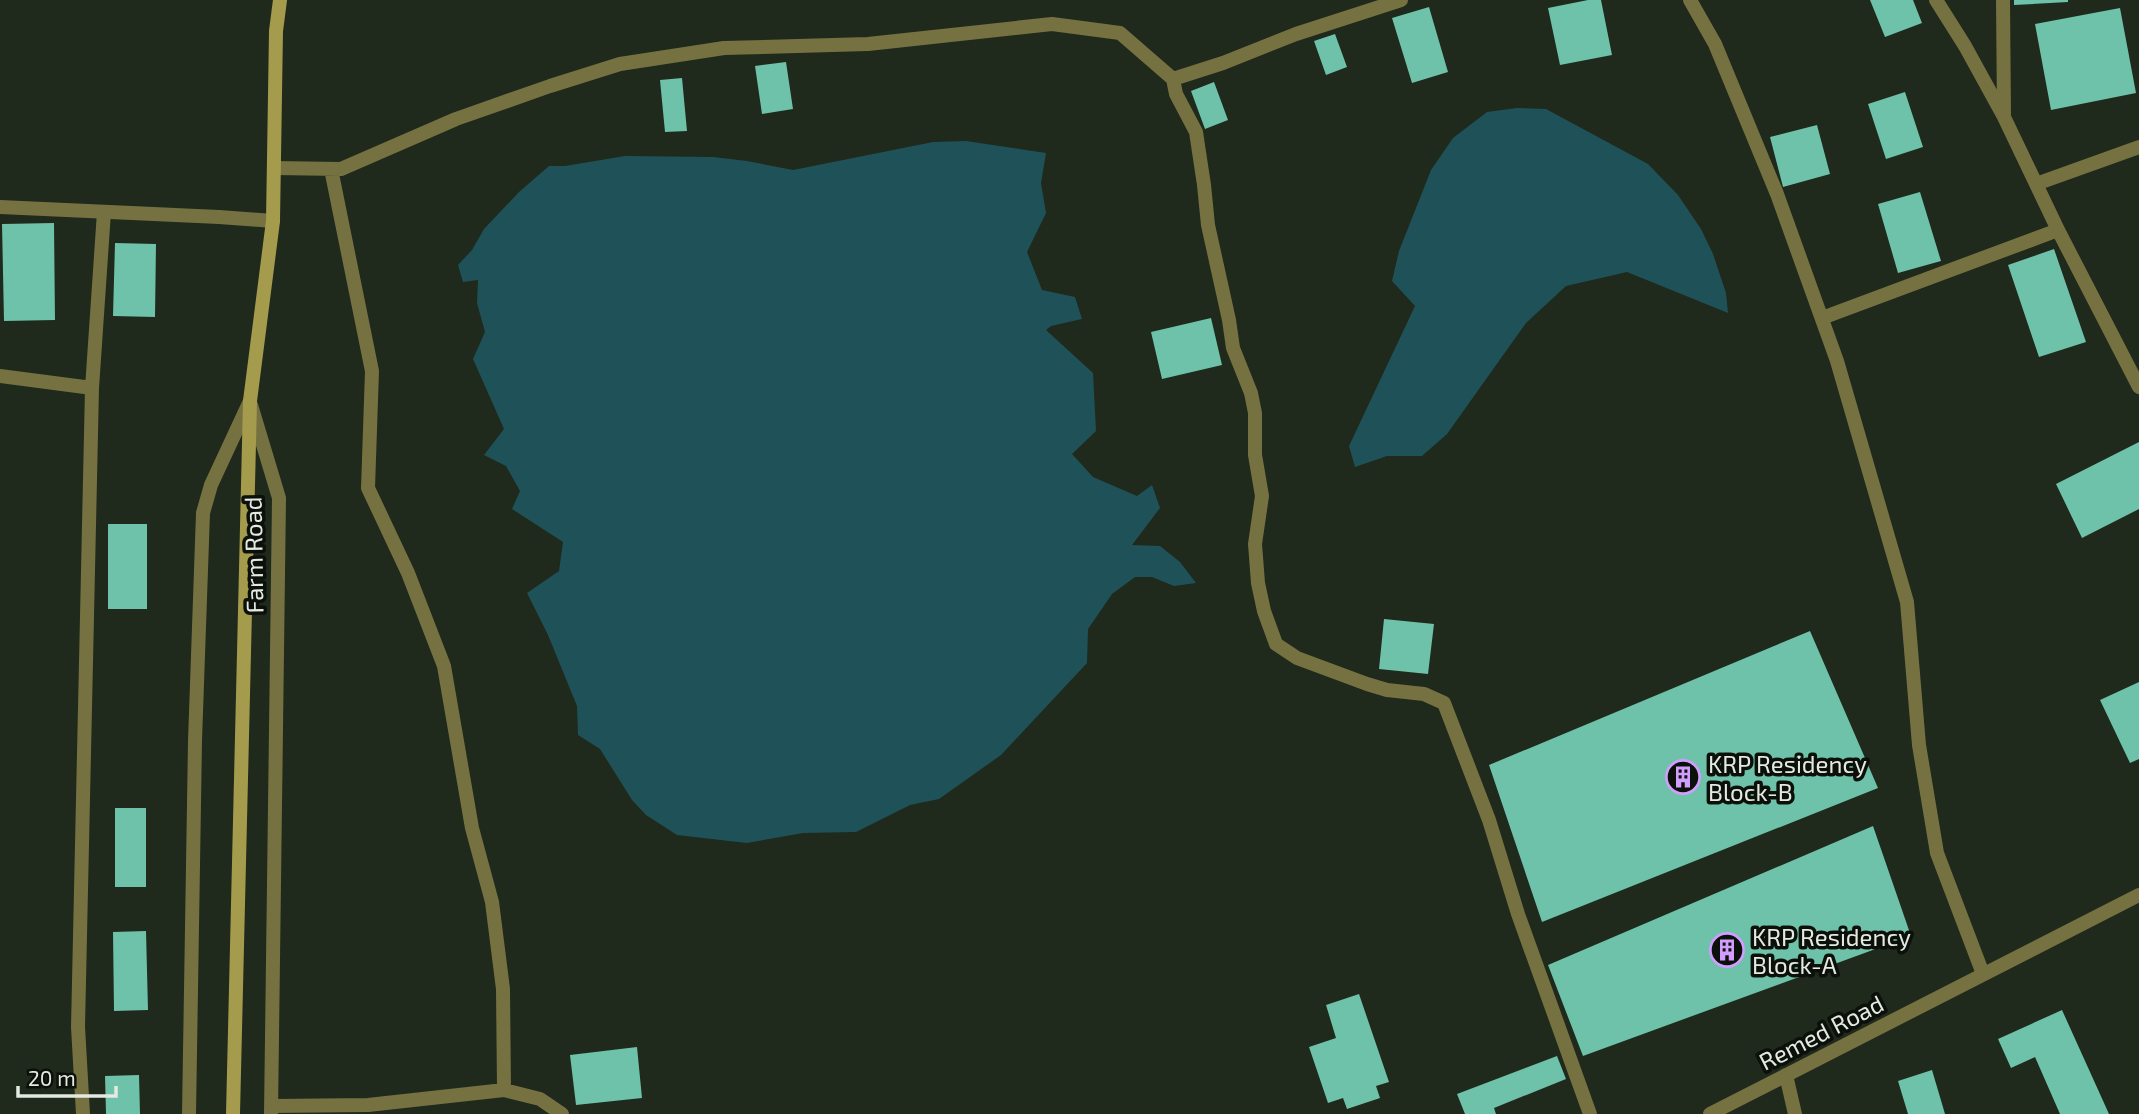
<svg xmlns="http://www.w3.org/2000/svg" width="2139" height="1114" viewBox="0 0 2139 1114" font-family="'Exo 2',sans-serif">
<rect width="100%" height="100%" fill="#1f291c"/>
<path fill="#1f5258" d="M1517,108L1546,109L1648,164L1678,195L1701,229L1713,254L1726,293L1728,313L1627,272L1566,286L1526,323L1447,434L1422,456H1387L1355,467L1349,446L1415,306L1392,281L1399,251L1431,170L1453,138L1487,112Z
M966,141L1046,153L1041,183L1046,213L1027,252L1042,290L1075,297L1082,319L1051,326L1046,330L1093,373L1096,431L1072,454L1093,477L1137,496L1152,485L1160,508L1132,545L1160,546L1180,562L1196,583L1174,586L1152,577H1135L1112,594L1088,629L1087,663L1001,755L939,799L910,805L856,832L803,833L747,843L677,835L646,815L632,800L600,749L578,735L577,706L548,635L527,593L559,571L563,542L512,509L520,491L506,466L484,455L504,429L473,359L485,332L477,303L478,280L463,282L458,265L472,250L484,229L519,192L549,166H565L625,156L713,157L747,161L793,170L933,142Z"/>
<path fill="#6ec2a9" d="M1588,0H1601L1612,55L1560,65L1548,8Z
M1870,0H1913L1922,23L1885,37Z
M2014,0H2068V2L2014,5Z
M1429,7L1448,72L1412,83L1392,18Z
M2120,8L2136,93L2051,110L2035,24Z
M1335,34L1347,67L1326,75L1314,41Z
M786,62L793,109L762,114L755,66Z
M682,78L687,131L665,132L660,80Z
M1214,82L1228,120L1205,129L1191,91Z
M1905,92L1923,147L1886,159L1868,104Z
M1817,125L1830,174L1783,187L1770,137Z
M1920,192L1941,261L1898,273L1878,204Z
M54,223L55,320L4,321L2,224Z
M115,243L156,244L155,317L113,316Z
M2054,249L2086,342L2039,357L2008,265Z
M1211,318L1222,365L1162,379L1151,332Z
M2139,442V509L2082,538L2056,484Z
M108,524H147V609H108Z
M1384,619L1434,624L1428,674L1379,669Z
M1810,631L1878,788L1542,922L1489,765Z
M2139,682V759L2130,763L2100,700Z
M115,808H146V887H115Z
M1873,826L1911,936L1583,1056L1548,965Z
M146,931L148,1010L114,1011L113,932Z
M1359,994L1389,1082L1376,1086L1380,1098L1347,1109L1343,1098L1328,1103L1309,1047L1336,1038L1326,1005Z
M2062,1010L2109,1114H2060L2035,1057L2011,1068L1998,1039Z
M637,1047L642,1098L576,1105L570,1055Z
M1557,1056L1566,1079L1494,1108L1496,1114H1465L1457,1094Z
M1932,1070L1945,1114H1908L1898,1081Z
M139,1075L140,1114H106L105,1076Z"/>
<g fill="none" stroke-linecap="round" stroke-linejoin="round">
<path stroke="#767141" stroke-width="14" d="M0,207L219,217L273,221"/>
<path stroke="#767141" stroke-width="14" d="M1690,0L1715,44L1777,194L1837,361L1907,602L1919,745L1937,853L1983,974
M1936,0L1965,46L2004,117L2058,230L2139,387
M2003,0L2004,114
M1173,79L1223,63L1296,34L1401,0
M274,168L341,169L456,119L550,86L620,64L724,48L868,44L1052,24L1120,33L1173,79L1176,94L1196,132L1204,185L1208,225L1229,320L1233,348L1251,393L1255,413V455L1262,496L1255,544L1258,583L1264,611L1276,644L1297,658L1367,684L1387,690L1424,694L1444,703L1489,820L1518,914L1590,1114
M331,169L372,371L368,488L408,573L444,666L472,828L492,902L503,989L504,1090
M2036,184L2139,147
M1822,318L2058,230
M0,376L92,388L78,1027L83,1114
M92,388L104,212
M1786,1075L1795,1114
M272,1106L368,1105L504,1090L540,1099L562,1114"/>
<path stroke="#767141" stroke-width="14" d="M251,405L279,498L271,1114
M189,1114L195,741L203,513L211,485L250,401
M1710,1114L2139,895"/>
<path stroke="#a49c4c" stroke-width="14" d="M233,1114L250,401L273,221L276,31L280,0"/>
</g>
<defs>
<g id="building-ring" transform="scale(1.75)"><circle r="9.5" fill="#0c100a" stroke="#d19dfe" stroke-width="1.5"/><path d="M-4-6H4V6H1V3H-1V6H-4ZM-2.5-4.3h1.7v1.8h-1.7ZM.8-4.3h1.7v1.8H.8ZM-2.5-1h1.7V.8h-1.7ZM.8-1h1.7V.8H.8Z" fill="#d19dfe"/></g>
</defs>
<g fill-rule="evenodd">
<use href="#building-ring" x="1683" y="777"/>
<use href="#building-ring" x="1727" y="950"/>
</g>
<g text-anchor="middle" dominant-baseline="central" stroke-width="7" stroke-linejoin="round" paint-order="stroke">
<g font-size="24" fill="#e4eae1" stroke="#0c100a">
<text transform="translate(253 555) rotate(-91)">Farm Road</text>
<text transform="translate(1821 1032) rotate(-27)">Remed Road</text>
</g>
<g font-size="24" fill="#e4eae1" stroke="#0c100a" text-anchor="start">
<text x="1708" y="763">KRP Residency<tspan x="1708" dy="28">Block-B</tspan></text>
<text x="1752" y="936">KRP Residency<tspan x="1752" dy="28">Block-A</tspan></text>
</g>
</g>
<path d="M18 1086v10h98v-10" fill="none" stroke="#e4eae1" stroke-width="3.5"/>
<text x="28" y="1086" font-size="21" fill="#e4eae1" stroke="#0c100a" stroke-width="5" paint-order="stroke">20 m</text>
</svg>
